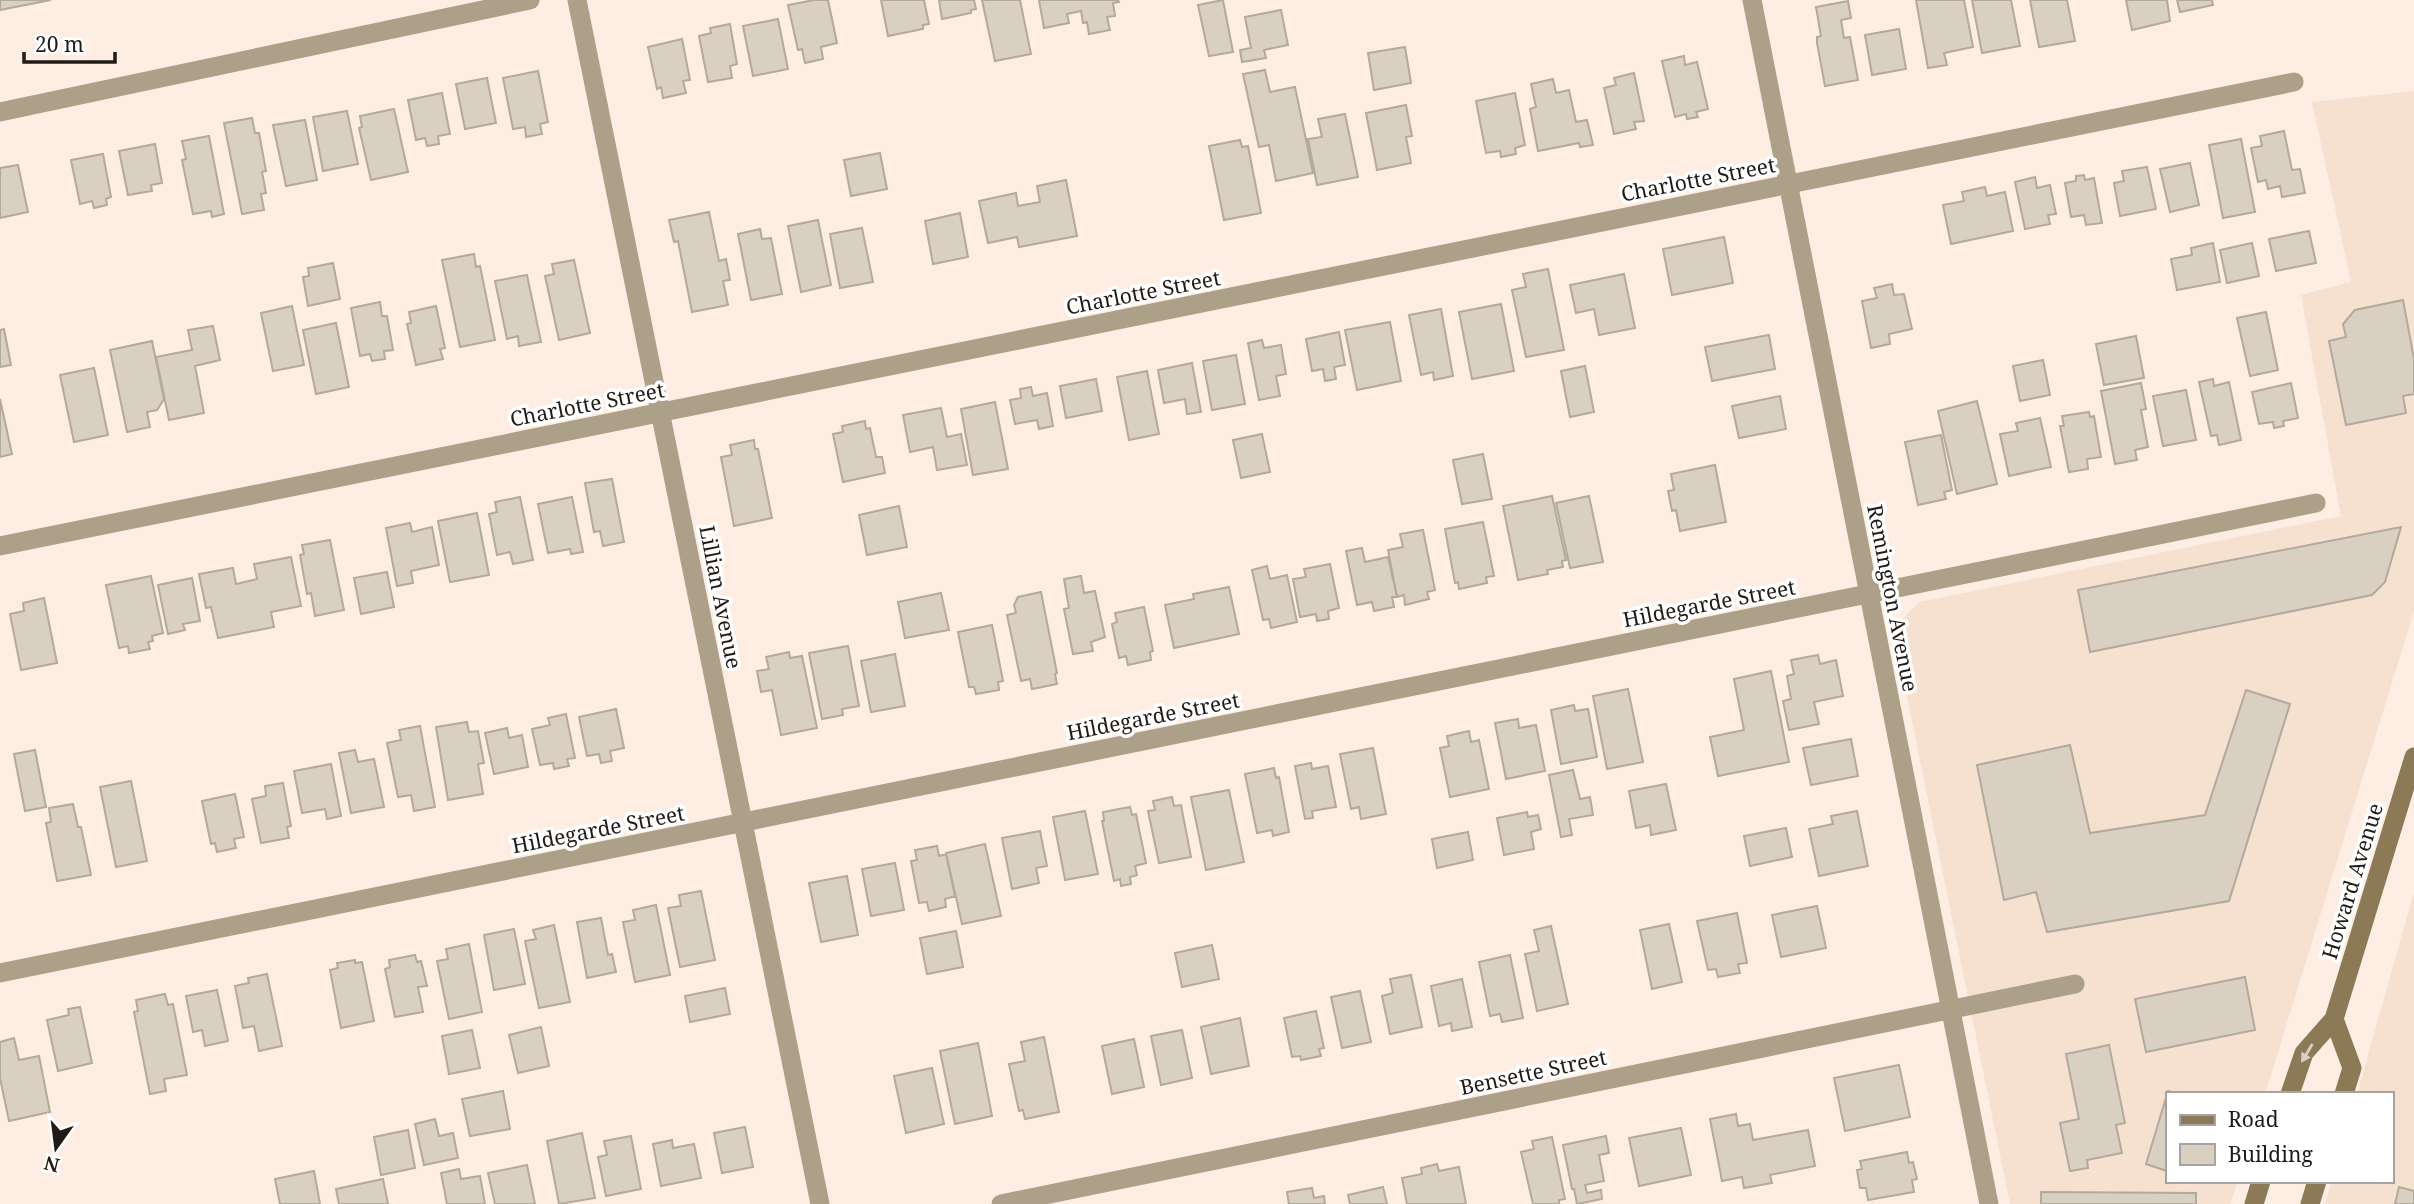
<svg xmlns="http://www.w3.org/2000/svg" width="2414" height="1204" viewBox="0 0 2414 1204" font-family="'Noto Serif',serif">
<rect width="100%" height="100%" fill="#fdede2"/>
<path fill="#f6e0d0" d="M2414,91V611L2265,1094H2167V1181H2238L2230,1204H2010L1897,647L1900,621L1920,602L2341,516L2301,295L2351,282L2312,102Z
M2414,892V1204H2325L2332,1181H2391V1094H2357Z"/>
<path fill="#dad0c2" stroke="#b3a99c" stroke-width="2" d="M0,0H51L0,10Z
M814,0H828L837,43L821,47L823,59L805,63L802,49L798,50L788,5Z
M881,0H924L929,24L923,25V29L888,36Z
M939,0H974L976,9L971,10V13L942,19Z
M982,0H1020L1031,54L995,61Z
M1039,0H1118L1119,2L1113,3L1115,16L1107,17L1110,30L1089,34L1087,22L1083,23L1081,11L1067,14L1069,23L1044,28Z
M1223,0L1233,52L1209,56L1198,5Z
M1916,0H1964L1973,47L1944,53L1947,65L1928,68Z
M1972,0H2011L2020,46L1982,53Z
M2030,0H2067L2075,41L2039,47Z
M2126,0H2167L2170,21L2132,30Z
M2177,0H2212L2213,5L2180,12Z
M1848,1L1851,18L1841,20L1844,38L1850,37L1858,80L1825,86L1817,43V37L1821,36L1816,7Z
M1281,10L1288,45L1264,50L1266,58L1242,62L1240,50L1251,48L1245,17Z
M778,19L788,69L753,76L743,26Z
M730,24L737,64L730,66L732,78L708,82L699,36L711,33L710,28Z
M1899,29L1906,69L1872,75L1865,35Z
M682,39L690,80L683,81L686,93L663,98L661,87L657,89L648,47Z
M1405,47L1411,83L1374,90L1368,53Z
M1684,56L1685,65L1697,62L1708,109L1696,112L1698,117L1687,119L1686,114L1675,117L1662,61Z
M1265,70L1270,92L1295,87L1313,173L1276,181L1269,145L1259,147L1243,74Z
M538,71L548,122L540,124L542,134L526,137L525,127L513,129L503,78Z
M1634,73L1644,121L1634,122L1636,129L1614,134L1604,88L1616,85L1614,78Z
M487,78L496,123L465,129L456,84Z
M1553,79L1556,93L1569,90L1576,122L1587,120L1593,145L1580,147L1579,143L1538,151L1530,109L1536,107L1531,84Z
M442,93L450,134L438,136L439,144L427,146L425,138L416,140L408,100Z
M1515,93L1525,145L1515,148L1516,154L1501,157L1500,151L1486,153L1476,101Z
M1406,105L1412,136L1406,137L1411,163L1377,170L1366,113Z
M394,109L408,172L371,180L359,128L362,127L360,116Z
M347,111L358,164L323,171L313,117Z
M1345,114L1358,177L1317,185L1308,139L1322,137L1318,119Z
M252,118L255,133H259L266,171L262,172L266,193L261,194L264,210L242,214L224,123Z
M305,120L317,180L286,186L273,125Z
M2284,131L2292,170L2300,169L2305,193L2282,197L2280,186L2268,189L2266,180L2258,182L2251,148L2262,146L2260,136Z
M209,136L224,214L212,217L211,211L193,214L182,160L186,159L182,141Z
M2241,139L2255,212L2223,218L2209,145Z
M1240,140L1242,147L1248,146L1261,213L1224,220L1209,146Z
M155,144L162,183L151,185L152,191L128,195L119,151Z
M880,153L887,189L851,196L844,160Z
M103,154L111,197L106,199L107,205L94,208L92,201L80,204L71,160Z
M2190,163L2199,205L2170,212L2160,169Z
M18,165L28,212L0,218V168Z
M2147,167L2156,209L2120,216L2114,183L2124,181L2122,171Z
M2084,175L2085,180L2094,178L2102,223L2086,225L2084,215L2071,217L2065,183L2076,181V176Z
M2035,177L2037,188L2050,185L2056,214L2048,215L2050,224L2025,229L2015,182Z
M1066,180L1077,236L1019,247L1017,237L988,243L979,201L1016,193L1018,206L1040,202L1037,186Z
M1985,187L1987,196L2005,192L2013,231L1951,244L1943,205L1964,201L1962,192Z
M709,212L719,261L726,259L730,280L723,281L728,305L692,312L678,241L674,242L669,220Z
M960,213L968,257L933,264L925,221Z
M818,220L831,285L801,292L788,226Z
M862,228L873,282L840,288L830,234Z
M760,229L762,239L771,238L782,294L751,300L738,234Z
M2309,231L2316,263L2276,271L2269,239Z
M1724,237L1733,283L1672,295L1663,249Z
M2213,243L2220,282L2177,290L2171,259L2192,255L2191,248Z
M2252,243L2259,276L2227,283L2220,250Z
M474,254L476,267L480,266L495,340L460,347L442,260Z
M574,260L590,333L559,340L545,276L554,274L552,264Z
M333,263L340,299L308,306L303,277L309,276L308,268Z
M1548,269L1564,350L1526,357L1512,290L1526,287L1523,274Z
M1624,274L1635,328L1599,335L1594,309L1576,313L1570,285Z
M527,275L541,342L519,346L518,336L507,339L495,281Z
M1892,284L1894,295L1904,294L1912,329L1889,334L1890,344L1871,348L1862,301L1877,298L1874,288Z
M2403,300L2414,359V394L2403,396L2406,413L2346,425L2329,341L2346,337L2343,324L2355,310Z
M380,302L382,316H387L393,350L384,351L385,359L372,361L370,354L360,356L351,308Z
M1501,304L1514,371L1472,379L1459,312Z
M292,306L304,365L273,371L261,313Z
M436,306L445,348L440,349L443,359L416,365L407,324L411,323L409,312Z
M1441,309L1453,376L1434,380L1433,372L1421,375L1409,315Z
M2266,312L2278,370L2250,376L2237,318Z
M1390,322L1401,381L1357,390L1345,330Z
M336,323L349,387L316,394L303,330Z
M213,326L220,360L195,366L204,413L169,420L156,357L192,350L188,330Z
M4,329L11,365L0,367V330Z
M1339,332L1345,365L1334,367L1336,379L1325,381L1323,369L1312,371L1306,339Z
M1769,335L1775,369L1712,381L1705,347Z
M2136,336L2144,378L2104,385L2096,344Z
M1262,340L1264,348L1281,345L1286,374L1276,376L1280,396L1259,400L1248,343Z
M152,341L164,399L157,410L147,412L150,427L127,432L110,350Z
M1236,355L1245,404L1212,410L1203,361Z
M2043,360L2050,395L2020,401L2013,366Z
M1192,363L1201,412L1187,414L1185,399L1164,403L1158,370Z
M1585,366L1594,412L1570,417L1561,371Z
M94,368L108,435L74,442L60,375Z
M1147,371L1159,434L1129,440L1117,377Z
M1096,379L1102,411L1066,418L1060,386Z
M2213,379L2214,386L2229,382L2241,440L2219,445L2217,435L2211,436L2199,382Z
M2141,383L2146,409L2141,410L2148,447L2135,450L2137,460L2115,464L2101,391Z
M2291,383L2298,418L2283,421L2284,426L2274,428L2273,422L2259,424L2252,392Z
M1031,387L1033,396L1047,393L1053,426L1039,429L1037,420L1015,424L1010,400L1021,398L1020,389Z
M2186,390L2196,440L2163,446L2153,396Z
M1780,396L1786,429L1739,438L1732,406Z
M0,399L12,454L0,457Z
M1977,401L1997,484L1957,494L1938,411Z
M995,402L1008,469L973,475L961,409Z
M941,408L947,437L961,434L967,465L937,470L933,447L910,452L903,415Z
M2089,412L2090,417L2094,416L2101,457L2087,459L2088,469L2069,472L2060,426H2064L2062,416Z
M2040,418L2051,467L2009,476L2000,434L2018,431L2016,423Z
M865,421L866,429L870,428L876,457H882L885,473L843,482L833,434L843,432L842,426Z
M1262,434L1270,472L1241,478L1233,440Z
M1941,435L1952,490L1944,492L1946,499L1918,505L1905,442Z
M754,440L755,449H758L772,518L734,526L721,457L732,455L730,445Z
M1483,454L1492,499L1462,504L1453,460Z
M1715,465L1726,522L1680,531L1676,510L1672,511L1668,491L1674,490L1671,474Z
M612,479L624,542L603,546L600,531L594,532L585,483Z
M1552,496L1566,560L1562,561L1563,567L1547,570L1548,574L1518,580L1503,506Z
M1589,496L1603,562L1570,568L1556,503Z
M520,497L533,560L513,564L510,552L497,555L489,514L497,512L495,502Z
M572,497L583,552L571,554L570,549L548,553L538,504Z
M899,506L907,547L867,555L859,515Z
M477,513L489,575L450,582L438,521Z
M1483,522L1494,576L1486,577L1487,583L1459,589L1458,582L1455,583L1445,529Z
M410,523L412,532L432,527L439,565L411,571L413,583L397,586L386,528Z
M2401,527L2385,582L2372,595L2090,652L2078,590Z
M1423,530L1435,590L1427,592L1429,599L1405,605L1404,595L1397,597L1388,550L1403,547L1400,534Z
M330,540L344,610L315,616L311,593L307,594L300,555L304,554L302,545Z
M1362,548L1365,562L1388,557L1397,597H1392L1394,607L1374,611L1372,602L1357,605L1346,551Z
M291,557L301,606L271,612L274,627L218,638L211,607L206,608L199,574L233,568L236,584L257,579L254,564Z
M1330,564L1339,608L1328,611L1329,619L1317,621L1316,614L1300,617L1293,579L1306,577L1304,569Z
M1267,566L1270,579L1287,575L1297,622L1271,628L1269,619L1263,620L1252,570Z
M387,572L394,607L361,614L354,578Z
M151,576L163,633L152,636L153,641L148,642L150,649L129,653L128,646L119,648L106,585Z
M1081,576L1084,593L1095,591L1105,637L1091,642L1093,651L1073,654L1064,609L1069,608L1064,579Z
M192,578L200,621L183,624L185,630L168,634L158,585Z
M1229,587L1239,634L1174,648L1165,605L1194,599L1193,594Z
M1041,592L1057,673L1055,674L1057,684L1032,689L1030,679L1021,681L1007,615L1016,613L1014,605L1018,597Z
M941,593L949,630L905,638L898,602Z
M44,598L57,663L21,670L10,614L24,611L23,603Z
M1144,607L1153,651L1150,652L1151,660L1128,665L1126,656L1119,658L1112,624L1117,622L1115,613Z
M992,625L1003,681L998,682L999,690L976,694L974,687H969L958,632Z
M848,646L859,706L842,709L843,715L822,719L809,653Z
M789,652L790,658L802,656L817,728L781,735L772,690L761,692L757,671L769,669L766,657Z
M895,654L905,706L871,712L861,661Z
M1818,655L1820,664L1836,660L1843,696L1814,702L1819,724L1789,730L1783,701L1791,699L1787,676L1794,674L1791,660Z
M1771,671L1789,762L1718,776L1710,737L1744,730L1734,679Z
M1628,689L1643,762L1607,769L1593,696Z
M2246,690L2290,704L2229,901L2047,932L2036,892L2004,900L1977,765L2070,745L2090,833L2205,815Z
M1574,705L1575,711L1588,709L1597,757L1561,764L1551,710Z
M616,709L624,748L610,751L612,761L601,763L599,754L587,756L579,717Z
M566,714L575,758L567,759L569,766L554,769L553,763L540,765L532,729L550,725L548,718Z
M1518,719L1519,728L1536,725L1545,771L1506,779L1495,723Z
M467,722L469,732L478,731L484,763L478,764L483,794L448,800L436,727Z
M420,726L435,807L414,811L411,795L398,797L387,743L401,740L399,730Z
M507,728L509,738L522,735L528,767L494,774L485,733Z
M1469,731L1471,742L1479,740L1489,789L1450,797L1440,748L1449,746L1447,736Z
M1851,739L1858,776L1811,785L1803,748Z
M1373,748L1386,814L1361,819L1359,807L1351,809L1340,754Z
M35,750L46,807L25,811L14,754Z
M355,750L358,762L374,759L384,807L351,813L339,753Z
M1311,763L1312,769L1328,766L1336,807L1312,811L1313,818L1305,819L1295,766Z
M331,764L341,816L327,819L325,809L302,813L294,771Z
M1274,768L1276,778L1279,777L1289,832L1273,836L1272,830L1257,833L1245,774Z
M1573,770L1580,799L1590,797L1593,815L1569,819L1572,835L1561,837L1549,775Z
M131,781L147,861L116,867L100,787Z
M283,783L291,826L287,827L289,838L261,843L252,799L266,796L265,786Z
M1666,784L1676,830L1651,835L1650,825L1636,828L1629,791Z
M1229,790L1244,862L1206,870L1191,797Z
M235,794L244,837L234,839L236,848L217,852L215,843L211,844L202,801Z
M1172,797L1174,806L1181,805L1191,857L1159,863L1148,811L1155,810L1153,801Z
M73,804L78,827H81L91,875L57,881L46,823L51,822L49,808Z
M1130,807L1132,815L1136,814L1146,863L1135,866L1137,875L1130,877L1131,884L1121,886L1120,879L1114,881L1102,821H1104L1103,812Z
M1085,811L1098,874L1065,880L1053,817Z
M1857,811L1868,866L1819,876L1809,829L1833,824L1831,816Z
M1527,812L1528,817L1538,815L1541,829L1531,832L1534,849L1504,855L1497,818Z
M1786,828L1792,857L1750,866L1744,836Z
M1040,831L1047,866L1036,868L1039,883L1012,889L1002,838Z
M1468,832L1473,860L1437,868L1432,839Z
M985,844L1001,916L962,924L946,853Z
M937,846L939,856L946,854L955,896L945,899L946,907L929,911L927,902L919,903L911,861L917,860L915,850Z
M895,863L904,910L871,916L862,869Z
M847,876L858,935L821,942L809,883Z
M701,891L715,960L680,967L668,908L681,906L679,895Z
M656,905L670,975L635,982L623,922L635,920L633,910Z
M1817,906L1826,948L1781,957L1772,915Z
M1737,913L1747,963L1738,964L1740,973L1718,977L1716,969L1708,970L1697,921Z
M601,918L608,955L612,954L616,972L587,978L577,922Z
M1669,924L1682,982L1652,989L1640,930Z
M554,925L570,1002L539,1008L525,941L536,939L533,930Z
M1551,926L1568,1004L1537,1011L1525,954L1539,951L1534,930Z
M514,929L525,984L494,990L484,935Z
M956,931L963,967L927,974L920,938Z
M469,944L482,1012L449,1019L437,961L448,959L446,949Z
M1212,945L1219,979L1182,987L1175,953Z
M415,955L417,962L421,961L427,986L418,987L423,1012L395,1017L385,969L390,967L389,960Z
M1510,955L1523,1018L1502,1022L1500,1014L1490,1016L1479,962Z
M355,960V963L362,962L374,1021L341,1028L330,970L338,968L337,963Z
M267,974L282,1046L259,1051L254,1026L243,1028L235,986L249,983L248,978Z
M1411,975L1422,1027L1390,1034L1382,996L1393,993L1390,979Z
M2245,977L2255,1030L2146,1052L2135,999Z
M1462,979L1472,1027L1452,1031L1451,1023L1439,1026L1431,986Z
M725,988L730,1014L690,1022L685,996Z
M217,990L228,1041L205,1046L202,1030L193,1032L186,996Z
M1360,991L1371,1042L1342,1048L1331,997Z
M165,994L168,1005L173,1004L187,1075L164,1079L166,1091L150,1094L134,1012L138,1011L136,1000Z
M80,1007L92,1063L58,1071L47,1020L69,1015L68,1009Z
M1316,1011L1324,1048L1319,1049L1321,1056L1301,1060L1300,1056L1292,1057L1284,1018Z
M1240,1018L1249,1066L1211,1074L1201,1027Z
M541,1027L549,1066L518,1073L509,1035Z
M472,1030L480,1068L449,1074L442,1036Z
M1182,1030L1192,1078L1161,1085L1151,1036Z
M1044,1037L1059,1112L1025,1119L1023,1110L1019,1111L1009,1064L1025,1061L1021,1042Z
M14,1038L19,1060L39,1056L50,1112L9,1121L0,1078V1042Z
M1134,1039L1144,1087L1112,1094L1102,1046Z
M978,1043L992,1116L955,1124L940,1051Z
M2109,1045L2125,1123L2116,1125L2122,1153L2087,1160L2088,1168L2070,1171L2060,1123L2079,1119L2066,1054Z
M1899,1065L1910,1117L1845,1131L1834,1078Z
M932,1068L944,1124L906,1133L894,1076Z
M503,1091L510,1129L470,1136L462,1099Z
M2168,1091L2176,1094H2167V1171L2146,1164Z
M1736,1114L1738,1126L1750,1124L1753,1140L1808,1130L1815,1166L1770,1175L1772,1183L1744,1188L1742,1177L1722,1181L1710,1119Z
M435,1119L439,1136L453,1133L458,1158L424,1165L415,1124Z
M745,1127L753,1167L722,1173L714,1133Z
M1681,1128L1691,1175L1639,1186L1629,1138Z
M408,1130L415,1168L381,1175L374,1137Z
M582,1133L595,1198L559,1204L547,1141Z
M631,1136L641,1189L606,1196L598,1157L607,1155L604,1141Z
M1606,1136L1609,1153L1599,1155L1604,1181L1585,1185L1587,1193L1601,1190L1602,1199L1577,1204L1574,1189H1572L1563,1145Z
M1552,1137L1565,1199L1559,1200V1204H1533L1521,1152L1534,1149L1532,1141Z
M672,1140L673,1148L694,1144L701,1178L661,1186L653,1144Z
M1907,1152L1909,1163L1913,1162L1917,1179L1912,1180L1914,1192L1868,1200L1866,1188H1860L1857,1170L1862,1169L1860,1161Z
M1437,1164L1439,1171L1459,1167L1466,1204H1407L1402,1178L1422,1174L1421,1168Z
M527,1165L535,1204H495L488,1173Z
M459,1169L461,1179L480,1176L485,1204H447L441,1173Z
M314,1171L320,1204H280L275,1179Z
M383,1179L388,1204H339L336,1189Z
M1383,1187L1387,1204H1350L1348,1195Z
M2399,1187L2414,1191V1204H2395Z
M1312,1188L1314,1198L1324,1196L1325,1204H1289L1287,1192Z
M2041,1192L2196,1193V1204H2041Z"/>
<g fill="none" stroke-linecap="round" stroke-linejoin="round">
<path stroke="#ada088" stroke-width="19" d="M577,0L820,1204
M1752,0L1989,1204
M0,112L530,0
M0,546L2294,82
M0,973L2316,503
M1001,1204L2075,984"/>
<path stroke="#8c7956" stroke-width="19" d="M2334,1019L2352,1068L2344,1094
M2290,1094L2304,1053L2334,1019L2414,757
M2254,1204L2261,1181
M2310,1204L2317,1181"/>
</g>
<defs><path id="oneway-solid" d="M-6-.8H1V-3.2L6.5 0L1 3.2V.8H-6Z" transform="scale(1.75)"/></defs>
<use fill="#d7d0c4" href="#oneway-solid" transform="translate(2307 1053) rotate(121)"/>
<g text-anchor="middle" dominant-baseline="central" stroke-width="7" stroke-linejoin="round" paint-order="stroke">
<g font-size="21" fill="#201b17" stroke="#fff">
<text transform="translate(1698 179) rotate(-11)">Charlotte Street</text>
<text transform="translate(1143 292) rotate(-11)">Charlotte Street</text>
<text transform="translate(587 404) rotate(-11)">Charlotte Street</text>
<text transform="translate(721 597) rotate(79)">Lillian Avenue</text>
<text transform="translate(1893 598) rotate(79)">Remington Avenue</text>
<text transform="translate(1709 603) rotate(-11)">Hildegarde Street</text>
<text transform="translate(1153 716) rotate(-11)">Hildegarde Street</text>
<text transform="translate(598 829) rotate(-11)">Hildegarde Street</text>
<text transform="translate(2352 881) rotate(-73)">Howard Avenue</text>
<text transform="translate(1533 1072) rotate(-12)">Bensette Street</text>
</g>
</g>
<rect x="2166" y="1092" width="228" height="91" fill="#ffffff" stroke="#a6a4a2" stroke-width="2"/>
<rect x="2180" y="1115" width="35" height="10" fill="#8c7956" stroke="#a6a4a2" stroke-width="2"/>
<text x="2228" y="1127" font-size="21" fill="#201b17">Road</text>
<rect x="2180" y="1144" width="35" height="21" fill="#dad0c2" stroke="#a6a4a2" stroke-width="2"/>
<text x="2228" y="1162" font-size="21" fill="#201b17">Building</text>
<g transform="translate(56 1148) rotate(194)" stroke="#ffffff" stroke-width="5" paint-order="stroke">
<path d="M0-5L12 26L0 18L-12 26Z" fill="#201b17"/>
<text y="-10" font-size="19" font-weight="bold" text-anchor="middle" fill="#201b17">N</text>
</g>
<path d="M24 52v10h91v-10" fill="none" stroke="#201b17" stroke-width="3.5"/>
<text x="35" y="52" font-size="21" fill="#201b17" stroke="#ffffff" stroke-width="5" paint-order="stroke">20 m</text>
</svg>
